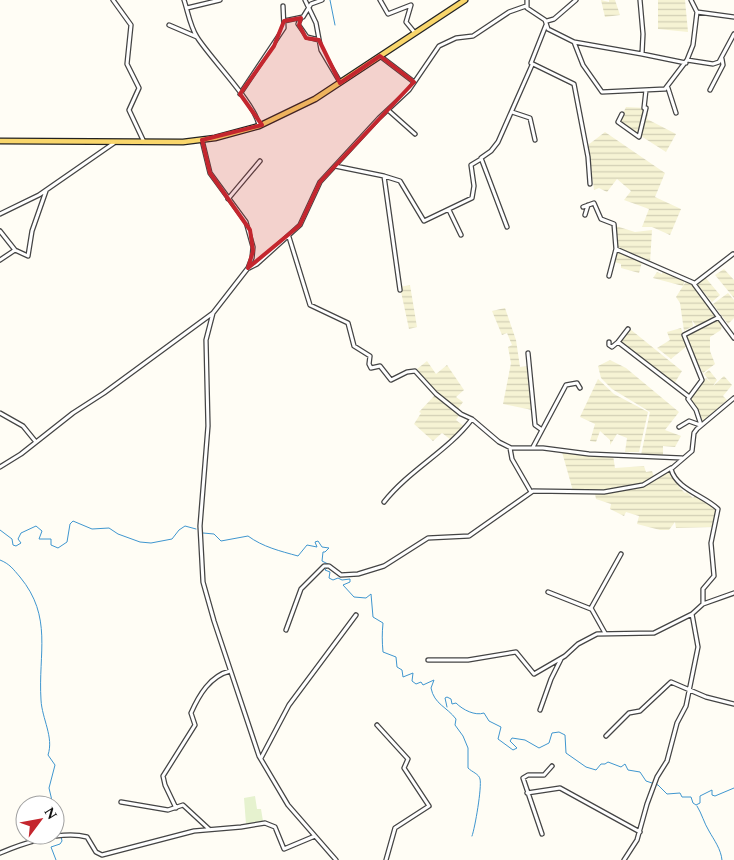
<svg xmlns="http://www.w3.org/2000/svg" width="734" height="860" viewBox="0 0 734 860" font-family="Spectral,serif">
<defs>
<pattern id="farmland-rules" width="6" height="5" patternUnits="userSpaceOnUse" patternTransform="scale(1.25)"><rect width="6" height="5" fill="#f6f3d4"/><path d="M0 2.5h6" fill="none" stroke="#d2cfb5"/></pattern>
</defs>
<rect width="100%" height="100%" fill="#fffdf5"/>
<path fill="url(#farmland-rules)" d="M601,0L609,2V0H615L620,15L605,17Z
M658,0H685L688,32L658,29Z
M626,107L646,108L645,112L648,113L647,119L676,134L666,152L619,122Z
M605,132L665,173L655,197L681,209L670,235L652,227H642L649,209L624,200L631,191L617,179L607,192L599,188L594,190L588,145Z
M616,226L635,232L652,230L650,263L618,249Z
M617,251L642,262L639,273L621,268V264L615,262Z
M724,269L734,280V298L715,275Z
M663,271L685,280L683,286L687,280L696,283L719,316L696,326L692,320L693,326L684,331L680,303L676,297L683,286L653,278L657,272L662,274Z
M705,277L720,295L712,302L697,284Z
M410,285L417,327L409,329L400,287Z
M728,293L734,300V318L728,324L713,304Z
M505,308L516,340L520,367L529,366L532,410L503,404L511,363L508,347L512,345L507,333L502,335L492,311Z
M718,319L722,324L721,330L710,337V351L715,364L703,373L692,353L686,335Z
M681,328L687,346L671,359L657,348L670,340L667,332Z
M630,329L682,371L674,384L619,342Z
M610,360L626,368L679,412L665,430L681,436L675,447L663,446V455H641L650,412L612,389L601,378L598,366Z
M427,361L436,374L447,365L464,390L456,397L463,402L458,409L437,394L417,369Z
M709,370L717,380L713,386L724,376L732,385L723,396L727,400L702,422L698,409L689,397L706,378L711,383L704,374Z
M598,379L614,394L648,412L639,452H625L627,438L617,434L610,445V440L600,431L596,442L590,441L595,424L580,417Z
M435,395L460,414L456,420L465,427L451,440L442,433L433,441L414,424L421,413L419,412Z
M570,451L613,455L615,468L644,466L646,472L652,471L654,477L645,482L617,489L573,491L562,452Z
M670,470L681,484L679,487L685,493L687,492L693,498L695,495L716,508L717,512L714,527L676,528L675,522L669,530H660L637,524L639,516L626,512L624,516L610,509L611,504L596,499L595,494L649,483Z"/>
<path fill="#e6f2cf" d="M255,796L257,809H261L263,821L246,824L244,798Z"/>
<g fill="none" stroke-linecap="round" stroke-linejoin="round">
<path stroke="#3f96cf" stroke-width="1" d="M330,0L335,25
M0,530L12,539L13,545L16,546L21,543L18,539L21,533L36,526L42,531L39,539H51V545L58,548L67,542L70,524L73,521L92,529L109,528L118,534L140,542L151,543L172,539L179,530L185,526L196,529
M203,533L214,534L221,541L248,536C263,547 280,551 298,556L307,545L317,547L315,542L318,541L322,547L329,548L325,552H323L322,561L328,564
M0,560C10,564 13,569 20,577C53,617 38,653 41,700C42,719 54,737 48,755L55,765L49,788L53,805
M327,568L325,570L330,572L329,578L333,580L338,578L342,580L350,579V582L343,585L354,597L366,598L371,594L373,617L383,623C382,633 382,641 383,652L396,657L397,667L402,670L403,677L413,673L412,681L416,684L421,682L423,685L434,680L431,688C434,704 447,707 456,719L455,725L463,736L468,748V768C472,772 479,774 480,779C482,787 475,828 472,836
M447,707L445,698L447,697L451,699L452,704L456,703C463,710 475,716 484,713L489,721L501,727L498,739L513,750L517,748L510,741L512,738L525,740L539,748L549,743L552,733L559,732L565,735L566,753L586,767L596,770L601,764H605L608,762L621,767L625,764L628,770L640,772L646,781L658,785L667,794L680,793L682,797H691L693,803L696,805L700,803V796L712,790V795L715,796L734,788
M697,806C702,814 704,823 709,831C714,840 721,849 722,860
M55,807L62,841L60,844L51,847L56,860"/>
<g stroke="#444" stroke-width="5.5">
<path id="minor" d="M113,0L131,25L127,64L139,88L129,110L144,142
M184,0C188,12 190,26 197,37C210,58 256,104 259,126
M305,0L316,23L321,50L340,82
M380,0L388,14L411,5L406,22L415,33
M527,0V8L545,20L548,29L574,42L583,65L602,92L665,89L687,60L713,64L719,62L734,34
M640,0L643,34L642,54L686,63
M187,8L220,0
M697,12L734,17
M301,18L298,24L307,37L319,40
M284,21L303,17L311,4L322,0
M547,21L554,19L576,0
M169,25L197,37
M546,25L531,63L574,84L588,157L590,184
M574,42L642,54
M380,56L414,82
M687,60L693,45L697,12L691,0
M668,88L676,113
M710,90L723,65L722,59
M240,94L284,28L283,6
M388,110L415,134
M512,112L530,118L535,140
M622,114L618,122L639,137L646,108H644L646,90
M202,140L210,173L246,222L253,247L252,258L248,268L213,313L206,340L208,426L200,526L203,582L214,621L259,756L288,805L336,860
M335,166L384,176L400,290
M384,176L400,181L424,221L472,198L474,186L471,165L481,159
M228,199L260,161
M583,207L594,203L601,219L614,224L616,249L609,276
M449,210L461,235
M0,214L39,195L114,143
M585,215L588,205
M507,227L481,158L491,151L498,142L532,65
M0,231L15,250L28,256L32,231L46,191
M289,237L310,305L348,323L354,346L370,356L369,364L371,368L380,366L391,380L407,372L415,371L436,394L461,414L472,419
M616,249L694,283
M733,254L694,284L734,338
M0,260L15,250
M249,268L257,264L300,225L320,182L379,118L409,90L439,46L456,38L473,36L509,12L526,6
M628,329L618,342L688,396
M609,342V345L612,347L618,342
M528,353L535,425L542,430
M0,413L23,426L36,442
M701,425L696,410L688,399L702,380L684,335L719,317
M679,427L689,421L700,425
M533,447L566,385L577,383L580,388
M510,448L512,459L531,492
M0,467L21,454L73,413L104,393L213,313
M384,502C409,470 448,451 472,419L499,442L511,448H543L589,454L682,458
M548,592L591,609
M703,604L734,593
M286,630L301,589L324,566H329L341,575L358,574L384,566L428,538L469,536L533,491L604,492L643,485L671,468
M605,633L591,608L621,554
M428,660H468L516,652L534,674L565,656L578,644L597,634L654,633L692,614
M540,710L551,679L561,659
M377,725L408,759L404,768L429,806L395,828L386,860
M606,736L629,713L640,711L671,682L706,697L734,704
M261,758L289,705L356,615
M527,793L560,788L640,832
M121,802L168,810L183,805L209,829
M176,808L165,785L163,776L195,725L191,713C199,695 210,676 230,671
M542,834L523,778L528,775H544L552,766
M0,853C24,843 61,830 87,837L96,852L102,855L194,831L241,827L265,823L275,827L284,849L315,836
M624,860L637,840L647,804L657,777L667,761L677,723L686,706L698,647L692,614L703,604V589L714,576L711,543L718,509C705,496 676,489 671,469L692,451L694,433L697,429L734,398"/>
</g>
<g stroke="#222" stroke-width="7">
<path id="major" d="M0,141L183,142L215,138L259,126L315,99L465,0"/>
</g>
<use href="#minor" stroke="#fff" stroke-width="3"/>
<use href="#major" stroke="#f9d66b" stroke-width="4.5"/>
</g>
<path fill="#c4262e" fill-opacity="0.2" stroke="#c4262e" stroke-width="4" stroke-linejoin="round" d="M301,18L299,25L306,38L319,40L340,83L380,56L414,82L320,182L300,225L248,268L253,251L250,230L210,173L202,140L262,125L240,94L274,46L284,21Z"/>
<g transform="translate(40 820) rotate(58)"><circle r="24" fill="#ffffff" stroke="#a0a0a0"/>
<path d="M0-4L9 19L0 12L-9 19Z" fill="#c4262e"/>
<text y="-8" font-size="14" font-weight="bold" text-anchor="middle" fill="#111111">N</text>
</g>
</svg>
